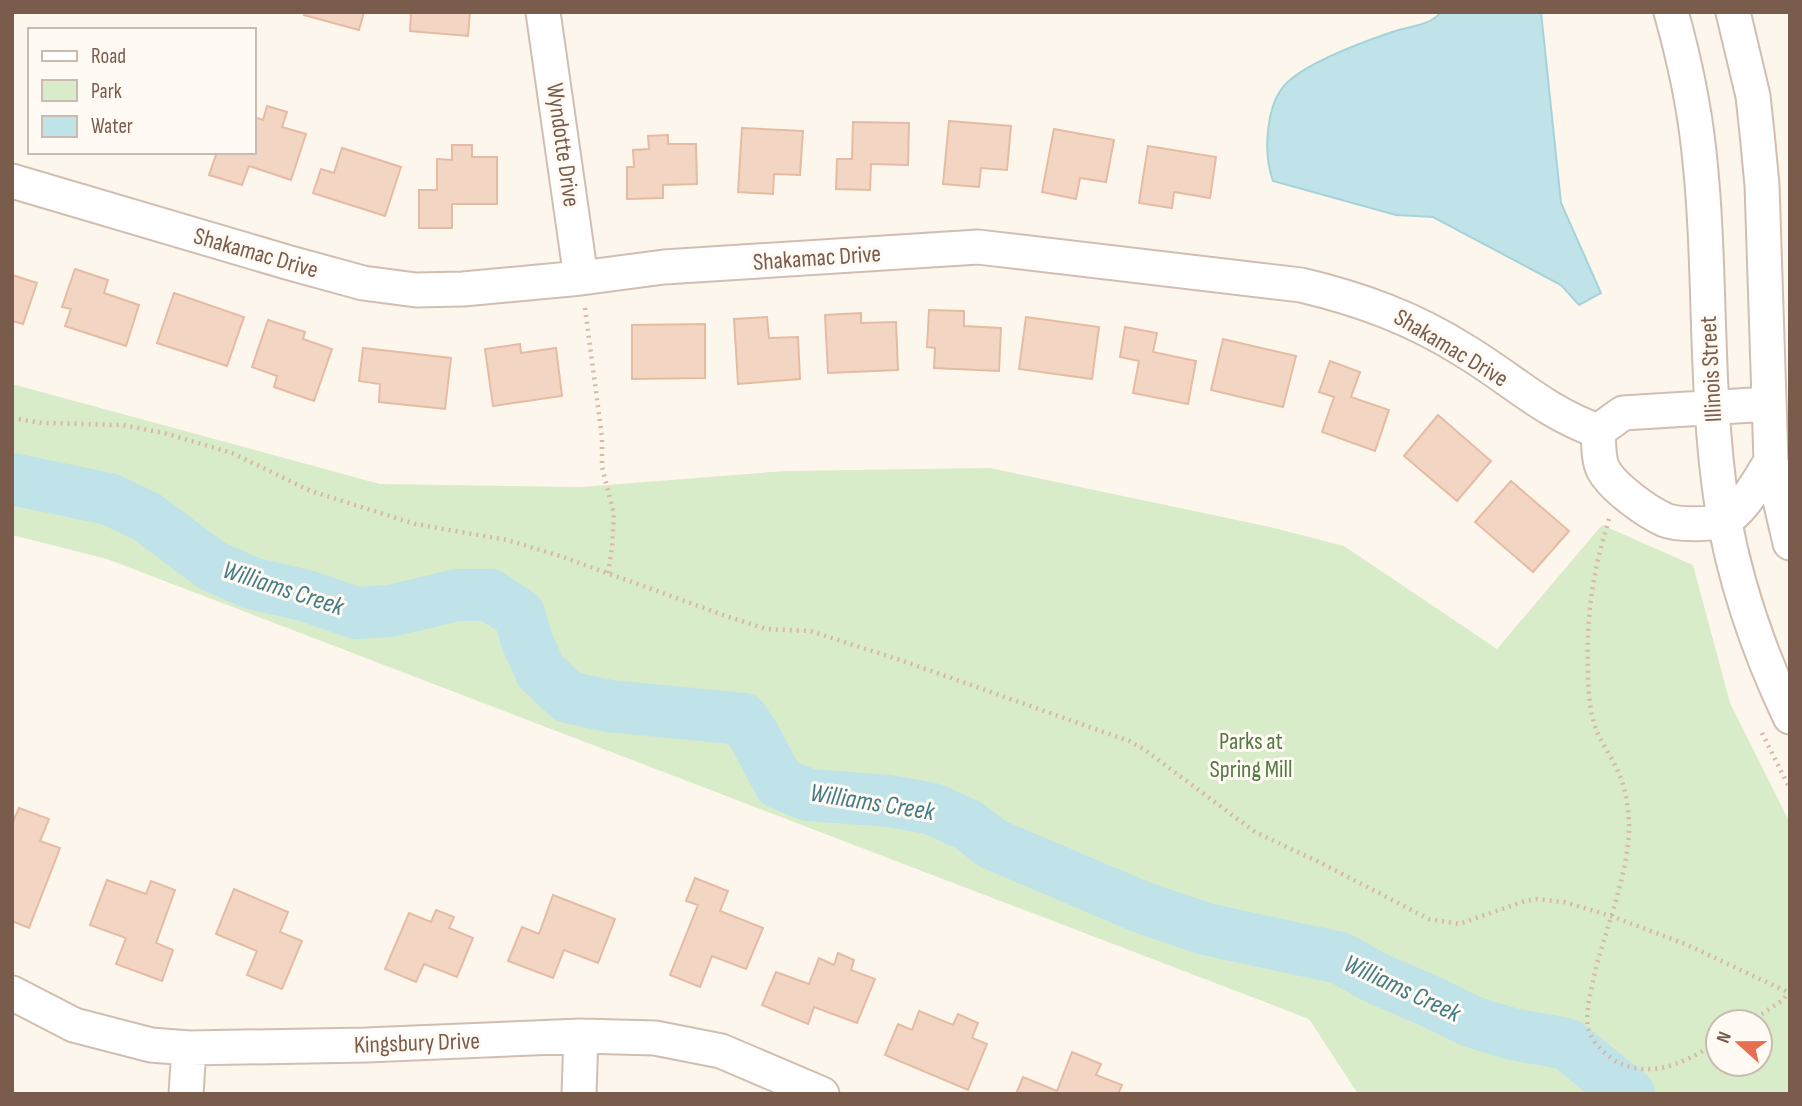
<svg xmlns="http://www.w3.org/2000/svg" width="1802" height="1106" viewBox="0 0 1802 1106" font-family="'Sofia Sans Condensed',sans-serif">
<rect width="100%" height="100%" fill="#fdf6ec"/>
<path fill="#d8ecc9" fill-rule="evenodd" d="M12,384L380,484L581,487L786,471L990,468L1270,527L1344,546L1497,649L1602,525L1693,565L1730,703L1790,823V1094H1358L1309,1019L107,559L12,535ZM1718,1022H1760V1064H1718Z"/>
<path fill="#bfe3e8" stroke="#a5d3da" stroke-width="2" d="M1441,12H1541L1561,203L1601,293L1579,305L1561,285L1433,217L1396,215L1273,181C1263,153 1265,100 1290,80C1313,60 1363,42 1392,32C1409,26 1430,26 1441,12Z"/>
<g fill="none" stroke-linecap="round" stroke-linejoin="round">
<path stroke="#bfe3e8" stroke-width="52" d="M12,479L109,499L147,517L211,565L251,583L307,596L356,613L390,611L457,595H490L519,614L527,641L541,672L568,697L609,706L743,719L756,739L779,783L809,795L890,801L933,809L968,825L993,844L1141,907L1206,929L1340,958L1378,979L1425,999L1473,1022L1512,1034L1567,1044L1629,1094"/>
</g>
<path fill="#f3d5c3" stroke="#e6bba3" stroke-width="2" d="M305,12H364L359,30L304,15Z
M411,12H470L468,36L410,31Z
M267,106L287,112L282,127L306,134L291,180L249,166L242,185L209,175L217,152H254V117L263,120Z
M949,121L1011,126L1007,170L981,168L979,187L943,184Z
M853,122L909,123L908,165L871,164L870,190L836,189L837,159H852Z
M742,128L803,131L800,175L774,174L773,194L738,192Z
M1054,129L1114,140L1106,182L1080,178L1076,199L1042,192Z
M668,135V144H696L697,184L663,185V198L627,199V167H634L633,150L649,149L648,136Z
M452,145H472V157H497V204H452V228H419V190H437V159L452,160Z
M1148,146L1216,157L1210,198L1174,192L1172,208L1139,203Z
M342,148L401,167L385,216L313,193L321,169L334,173Z
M75,269L108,280L104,293L139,305L126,346L65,326L71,309L62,307Z
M12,275L37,283L23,324L12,321Z
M174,293L244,317L227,366L157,343Z
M929,310L964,311V326L1001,328L999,371L934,368L935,348L927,347Z
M861,313V323L896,322L898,370L828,373L825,315Z
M767,317L769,338L798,337L800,379L738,384L734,319Z
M1026,317L1099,327L1092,379L1019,369Z
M268,320L305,332L303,339L332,349L314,401L274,387L277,376L252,367Z
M705,324V378L632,379V325Z
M1125,327L1157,333L1153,352L1196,361L1188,404L1133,393L1139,361L1120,357Z
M1223,339L1296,356L1283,407L1211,390Z
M520,344L521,353L556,348L562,396L493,406L485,349Z
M363,348L451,358L445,409L379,402L380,384L359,381Z
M1330,361L1360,372L1351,397L1389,410L1375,451L1322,432L1334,397L1319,392Z
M1438,415L1491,461L1457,501L1404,456Z
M1511,481L1569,531L1533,572L1475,522Z
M19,808L49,819L40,841L60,848L29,928L12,921V824Z
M695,878L728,891L720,911L763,928L746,969L712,956L700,987L670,975L698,905L686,901Z
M107,880L146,894L151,881L175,890L156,943L173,950L162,981L116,964L126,938L90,925Z
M234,889L288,912L280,932L302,941L282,989L247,975L257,951L216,934Z
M553,895L615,919L598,963L564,950L553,978L508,961L522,927L539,934Z
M436,910L454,917L449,928L473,938L457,977L424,964L416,982L385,969L409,913L431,922Z
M838,953L854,960L851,970L875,979L857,1023L814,1007L808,1024L762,1005L776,972L809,984L819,958L834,965Z
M919,1011L953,1025L958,1014L978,1023L972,1038L987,1044L968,1090L885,1055L898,1024L912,1030Z
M1072,1052L1101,1064L1096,1075L1122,1085L1118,1094H1016L1023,1077L1057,1091Z"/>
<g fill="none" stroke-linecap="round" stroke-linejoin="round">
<g stroke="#d1beb0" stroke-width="37">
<path id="minor" d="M543,12L581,278
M1671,12C1684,58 1694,104 1699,152C1712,269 1704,389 1722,506C1734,579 1758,650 1790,717
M1733,12L1753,96L1757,133L1762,185L1771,461L1790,543
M12,181L290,263L363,283L416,290L463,289L581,278L664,267L978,247L1301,285C1360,299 1413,318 1465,351C1513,380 1543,411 1598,431
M1598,431C1599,443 1598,459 1603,469C1612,487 1647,512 1665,520C1677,525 1712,525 1724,520C1742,513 1761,477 1771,461
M1598,431L1623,413L1769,404
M12,993L74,1025L151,1045L189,1048L366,1045L581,1036L655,1038L721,1051L822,1094
M186,1094L189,1048
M579,1094L581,1036"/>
</g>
<path stroke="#d9b8a5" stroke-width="4.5" stroke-dasharray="2 5" stroke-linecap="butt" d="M585,308L602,437V467L614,514L612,548L608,574
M12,418L42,423L122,425L164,433L232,453L311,491L415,524L507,540L560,556L726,616L766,629L810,631L903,661L1129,741L1145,750L1255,832L1321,863L1429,919L1459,924L1525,901L1537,899L1564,902L1611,916L1685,944L1790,993
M1609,519C1593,572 1586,615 1588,670C1588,687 1589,706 1594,723C1598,738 1608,751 1615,765C1624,782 1628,803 1629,821C1631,868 1605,930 1594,976C1591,992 1585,1012 1588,1028C1592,1043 1606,1056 1619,1063C1655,1079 1687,1061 1718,1042
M1762,733L1790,789
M1750,1022L1783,1000L1788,992"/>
<use href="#minor" stroke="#fff" stroke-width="33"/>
</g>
<g text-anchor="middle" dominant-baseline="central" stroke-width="6" stroke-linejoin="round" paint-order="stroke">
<g font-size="24" fill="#7a5c4d" stroke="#fffaf3">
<text transform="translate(563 145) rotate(82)">Wyndotte Drive</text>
<text transform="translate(256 253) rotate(16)">Shakamac Drive</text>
<text transform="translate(817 258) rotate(-4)">Shakamac Drive</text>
<text transform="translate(1451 348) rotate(31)">Shakamac Drive</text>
<text transform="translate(1711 369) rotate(-93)">Illinois Street</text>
<text transform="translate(417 1043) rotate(-2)">Kingsbury Drive</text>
</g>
<g font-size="24" fill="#537a41" stroke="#fffaf3">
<text x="1251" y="741">Parks at<tspan x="1251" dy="28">Spring Mill</tspan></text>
</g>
<g font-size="26" font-style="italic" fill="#437c86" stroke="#fffaf3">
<text transform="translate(283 589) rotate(18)">Williams Creek</text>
<text transform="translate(872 803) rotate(9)">Williams Creek</text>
<text transform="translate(1402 989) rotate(25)">Williams Creek</text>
</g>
</g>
<rect width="1802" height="1106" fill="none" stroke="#7a5c4d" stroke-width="28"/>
<rect x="28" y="28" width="228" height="126" fill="#fffaf3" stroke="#cabbb1" stroke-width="2"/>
<rect x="42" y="51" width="35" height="10" fill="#ffffff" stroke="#cabbb1" stroke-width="2"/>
<text x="91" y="63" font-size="21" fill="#7a5c4d">Road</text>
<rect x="42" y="80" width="35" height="21" fill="#d8ecc9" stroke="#cabbb1" stroke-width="2"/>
<text x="91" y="98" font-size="21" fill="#7a5c4d">Park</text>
<rect x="42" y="116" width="35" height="21" fill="#bfe3e8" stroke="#cabbb1" stroke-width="2"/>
<text x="91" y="133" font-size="21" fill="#7a5c4d">Water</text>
<g transform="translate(1739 1043) rotate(291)"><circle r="33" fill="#fffaf3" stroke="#cabbb1" stroke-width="2"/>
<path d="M0-5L12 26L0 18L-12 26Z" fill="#e76f51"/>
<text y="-10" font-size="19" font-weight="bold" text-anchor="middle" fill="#7a5c4d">N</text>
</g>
</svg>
